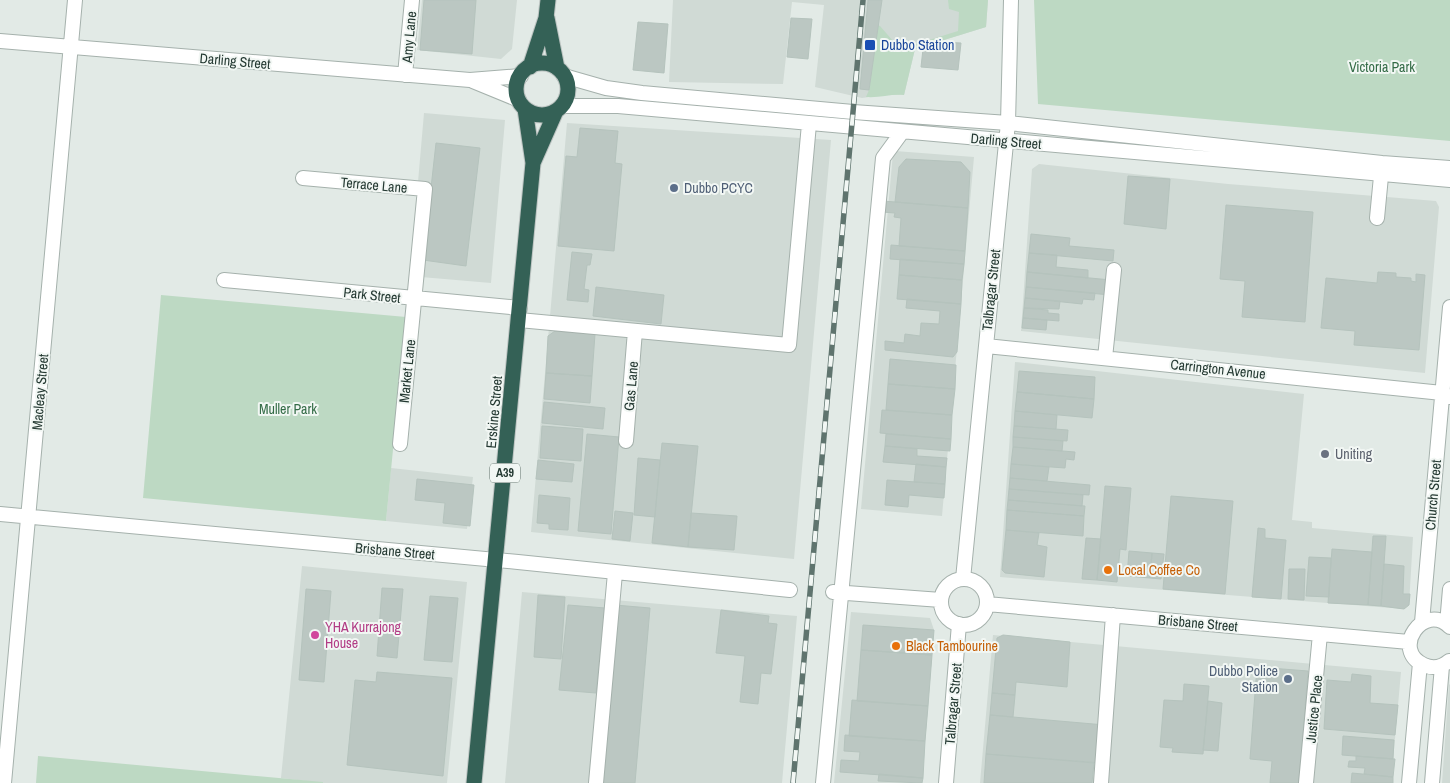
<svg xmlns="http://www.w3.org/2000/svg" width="1450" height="783" viewBox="0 0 1450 783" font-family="'Archivo Narrow',sans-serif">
<rect width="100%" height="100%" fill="#e2eae6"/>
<path fill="#d0dad5" d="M422,0H517L512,49L501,59L417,50Z
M673,0H988L986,27L915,49L904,95L889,94L862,98L815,87L824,5L792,2L783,84L669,82Z
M424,113L505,120L491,283L421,277L430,184L418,182Z
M567,123L831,140L794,559L531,532Z
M895,151L974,157L942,516L861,509L893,153Z
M1039,164L1228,184L1436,201L1439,207L1425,373L1021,331L1032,169Z
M1015,362L1304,394L1292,520L1312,522V528L1413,537L1409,605L1404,609L1000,577Z
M391,468L473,477L467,529L386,521Z
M302,566L467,582L447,783H323L281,778Z
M522,592L797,616L782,783H505Z
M851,612L930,618L934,630L922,783H834Z
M993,635L1401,672L1391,783H980Z
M1450,684V783H1442L1449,685Z"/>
<path fill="#bdd9c3" d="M948,0H988L986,27L915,49L904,95C890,94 880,98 866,97L869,90L877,25L880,26L900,49L958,31L959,12L949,9Z
M1034,0H1450V141L1038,104Z
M161,295L406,317L386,521L143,498Z
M38,756L323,782V783H36Z"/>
<path fill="#bbc7c2" stroke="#b5c3bd" d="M424,0H476L472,54L420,50Z
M868,0H882L869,90L860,89Z
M791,18L812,19L808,59L787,57Z
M638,22L668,24L664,73L633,70Z
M943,42L961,43L958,70L921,67L923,49L942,50Z
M580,128L618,131L615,163L622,164L614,251L558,246L566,156L577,157Z
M436,143L480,148L466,266L423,260Z
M906,159L961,162L970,172L968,208L895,202L899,167Z
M1128,176L1170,179L1166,229L1124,224Z
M883,201L968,208L965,251L899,246L901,218L894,217L895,213L882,212Z
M1226,205L1313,212L1305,322L1242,317L1245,281L1220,279Z
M1031,234L1070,238L1069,246L1114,250L1113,261L1029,253Z
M891,245L965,251L964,264L890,259Z
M572,252L592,254L590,265H587L584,289L589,290L588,302L567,300Z
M1029,253L1057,255L1056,267L1088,270V278L1027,272Z
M900,259L964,264L962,280L899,275Z
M1027,272L1111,280L1110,295L1026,287Z
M1378,272L1396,273V277L1411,278V281L1416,282V274L1425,275L1419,350L1354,345L1355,331L1321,328L1326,278L1377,283Z
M899,275L962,280L961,304L897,299Z
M596,287L664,295L661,324L593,316Z
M1026,287L1095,293L1094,300L1083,299L1082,304L1025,298Z
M1025,298L1060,301L1059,309L1024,308Z
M907,299L961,304L957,352L953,357L885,350V341L904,343L905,334L920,336L921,323L939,324L940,311L906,308Z
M1024,308L1048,310V313L1059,314V321L1023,318Z
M1023,318L1047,320L1046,330L1022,328Z
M555,331L595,334L592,376L546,373L548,336Z
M890,359L956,365L955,389L888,384Z
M1019,371L1095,377L1094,399L1017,392Z
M546,373L592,376L590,403L544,399Z
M888,384L955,389L952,415L886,410Z
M1017,392L1094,399L1092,418L1015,411Z
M544,402L605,408L603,429L542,423Z
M882,410L952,415L951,439L880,433Z
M1015,411L1057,415L1056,429L1014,426Z
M542,426L583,429L581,461L540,458Z
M1014,426L1068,430L1067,441L1013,437Z
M587,434L619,437L611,534L578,531Z
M886,434L951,439L950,451L885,446Z
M1013,437L1063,441L1062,451L1013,447Z
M662,443L698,446L688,547L652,543Z
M885,446L917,449V456L947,458L946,467L883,462Z
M1013,447L1075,452L1074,460L1066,459L1065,468L1011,464Z
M638,458L660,460L655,517L634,515Z
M538,460L574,464L572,482L536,479Z
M916,464L946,467L945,484L914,482Z
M1011,464L1049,467L1047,481L1010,478Z
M1010,478L1090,485L1089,495L1009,489Z
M417,479L474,485L470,526L443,523L445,503L415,500Z
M887,480L945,484L944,498L909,495L908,507L885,505Z
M1105,486L1131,488L1126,550L1120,549L1117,582L1097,580Z
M1009,489L1083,495L1082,506L1008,500Z
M539,495L570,498L568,530L549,529V524L537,523Z
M1171,496L1233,501L1225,594L1163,589Z
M1008,500L1085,506L1084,516L1007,510Z
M1007,510L1084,516L1083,536L1006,530Z
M615,511L633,513L630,541L612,539Z
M691,513L737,516L734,550L688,547Z
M1258,528L1265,529V538L1286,540L1281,599L1252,597Z
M1006,530L1039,533L1037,545L1047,547L1044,577L1005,573L1002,570Z
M1373,536H1386L1381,606L1368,605Z
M1086,538L1101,539L1097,580L1082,579Z
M1332,549L1372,552L1368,605L1328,603Z
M1129,551L1152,553L1150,578L1127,576Z
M1152,553L1164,554L1161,579L1150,578Z
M1309,557L1331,558L1329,597L1306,596Z
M1384,564L1404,566L1403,594H1410L1409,605L1404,609L1381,606Z
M1289,569H1305L1304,600L1288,599Z
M382,588L403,589L397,658L377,656Z
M306,589L331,591L324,682L299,680Z
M538,595L565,597L561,659L534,657Z
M430,596L458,598L452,662L424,660Z
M568,605L605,608L596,693L559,690Z
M615,605L650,608L635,783H600Z
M721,610L769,616L768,623L777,624L771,674L761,673L758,704L740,702L745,656L716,653Z
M863,625L934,630L932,655L861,650Z
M1003,635L1070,642L1067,687L1016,682L1015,695L992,693L997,638Z
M861,650L932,655L928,706L857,701Z
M1257,667L1308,671L1299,783H1270L1272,761L1250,759Z
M377,672L452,678L443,776L347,765L355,680L376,682Z
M1352,674L1371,676L1370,703L1398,705L1395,735L1324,729L1327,680L1351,682Z
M1184,684L1209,686L1203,754L1172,752L1173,748L1160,747L1164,700L1183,701Z
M992,693L1015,695L1013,717L990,715Z
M852,700L928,706L925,741L849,736Z
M1208,701L1222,703L1218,751L1203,750Z
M990,715L1105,725L1102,763L986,754Z
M845,735L925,741L923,778L840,772L841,760L859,761L860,752L844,751Z
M1343,736L1394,740L1393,759L1342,755Z
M986,754L1094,763L1092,783H984Z
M1356,756L1395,759L1393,777L1364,774L1365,768L1348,767L1349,761H1356Z
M1352,773L1393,777V783H1351Z
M879,774L923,778L922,783L878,781Z"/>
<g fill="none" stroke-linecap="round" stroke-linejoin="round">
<g stroke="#a5b1ac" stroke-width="16">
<path id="minor" d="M0,41L470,80L521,76
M405,75L412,0
M564,76L606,88L642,93L853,112L1008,123L1382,163L1450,168
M473,81L519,100
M562,106H618L1450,180
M303,178L425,189L400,444
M1377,218L1382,166
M224,280L520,308
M519,320L789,345L809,124
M986,346L1442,393L1450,397
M1105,358L1114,270
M626,441L635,331
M0,514L518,562L790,590
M963,579L1008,123L1011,0
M941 602a23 23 0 1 1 46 0a23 23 0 1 1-46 0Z
M833,592L941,600
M987,604L1409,642
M1422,622L1450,307
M1447,624L1450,589
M1449,661C1442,667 1433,669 1424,665C1390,650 1424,601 1450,627
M4,783L75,0
M596,783L615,573
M823,783L883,158L902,132
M946,783L959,624
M1101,783L1113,615
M1306,783L1320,634
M1409,783L1420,663
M1432,783L1442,666"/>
</g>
<g stroke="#bdc4c2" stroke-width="17">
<path id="highway" d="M547,18L557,68
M516 89a26 26 0 1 1 52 0a26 26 0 1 1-52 0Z
M530,67L546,18L548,0
M533,163L556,111
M474,783L533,163L525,109"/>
</g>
<use href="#minor" stroke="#fff" stroke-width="14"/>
<use href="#highway" stroke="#346156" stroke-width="15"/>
<g stroke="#5f746e" stroke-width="5.5">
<path id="rail" d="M793,783L863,0"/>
</g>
<use href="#rail" stroke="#f2f7f4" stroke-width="4" stroke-dasharray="11" stroke-linecap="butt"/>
</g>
<rect fill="#1a4fb4" stroke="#f2f7f4" stroke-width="2" x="864" y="39" width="12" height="12" rx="2.5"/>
<g fill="#5c6f8a" stroke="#f2f7f4" stroke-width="2">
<circle cx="674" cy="188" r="5"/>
<circle cx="1288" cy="679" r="5"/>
</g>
<circle fill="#6b7280" stroke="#f2f7f4" stroke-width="2" cx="1325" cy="454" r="5"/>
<g fill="#e8710a" stroke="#f2f7f4" stroke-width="2">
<circle cx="1108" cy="570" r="5"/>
<circle cx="896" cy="646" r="5"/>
</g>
<circle fill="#d1479c" stroke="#f2f7f4" stroke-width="2" cx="315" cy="635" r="5"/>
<g text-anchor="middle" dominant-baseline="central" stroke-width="4" stroke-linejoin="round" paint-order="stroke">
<rect fill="#f2f7f4" stroke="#62726c" stroke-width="1" x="490" y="463.5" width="30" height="19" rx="4"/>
<g font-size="12" font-weight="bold" fill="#243932">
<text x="505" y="473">A39</text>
</g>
<g font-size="14" fill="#243932" stroke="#f2f7f4">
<text transform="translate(409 37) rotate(-85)">Amy Lane</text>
<text transform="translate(235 61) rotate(5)">Darling Street</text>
<text transform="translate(1006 141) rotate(5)">Darling Street</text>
<text transform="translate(374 185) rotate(5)">Terrace Lane</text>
<text transform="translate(991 290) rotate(-84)">Talbragar Street</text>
<text transform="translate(372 295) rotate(6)">Park Street</text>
<text transform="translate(1218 369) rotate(6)">Carrington Avenue</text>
<text transform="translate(407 371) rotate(-84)">Market Lane</text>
<text transform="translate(631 386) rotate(-85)">Gas Lane</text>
<text transform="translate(40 392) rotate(-85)">Macleay Street</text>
<text transform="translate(494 412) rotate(-85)">Erskine Street</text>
<text transform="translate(1433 495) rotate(-85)">Church Street</text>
<text transform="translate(395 551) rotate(5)">Brisbane Street</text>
<text transform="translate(1198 623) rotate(5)">Brisbane Street</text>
<text transform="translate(953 704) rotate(-85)">Talbragar Street</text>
<text transform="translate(1314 709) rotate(-84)">Justice Place</text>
</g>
<g font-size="14" fill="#164399" stroke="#f2f7f4" text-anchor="start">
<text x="881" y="45">Dubbo Station</text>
</g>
<g font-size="14" fill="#336b46" stroke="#f2f7f4">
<text x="1382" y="67">Victoria Park</text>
<text x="288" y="409">Muller Park</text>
</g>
<g font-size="14" fill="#4e5e75" stroke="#f2f7f4" text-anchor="start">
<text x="684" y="188">Dubbo PCYC</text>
<text x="1278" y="671" text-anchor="end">Dubbo Police<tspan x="1278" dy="16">Station</tspan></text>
</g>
<g font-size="14" fill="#5b616d" stroke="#f2f7f4" text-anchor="start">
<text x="1335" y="454">Uniting</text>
</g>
<g font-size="14" fill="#c56008" stroke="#f2f7f4" text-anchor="start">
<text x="1118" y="570">Local Coffee Co</text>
<text x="906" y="646">Black Tambourine</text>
</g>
<g font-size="14" fill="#b23c85" stroke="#f2f7f4" text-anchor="start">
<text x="325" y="627">YHA Kurrajong<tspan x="325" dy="16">House</tspan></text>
</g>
</g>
</svg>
